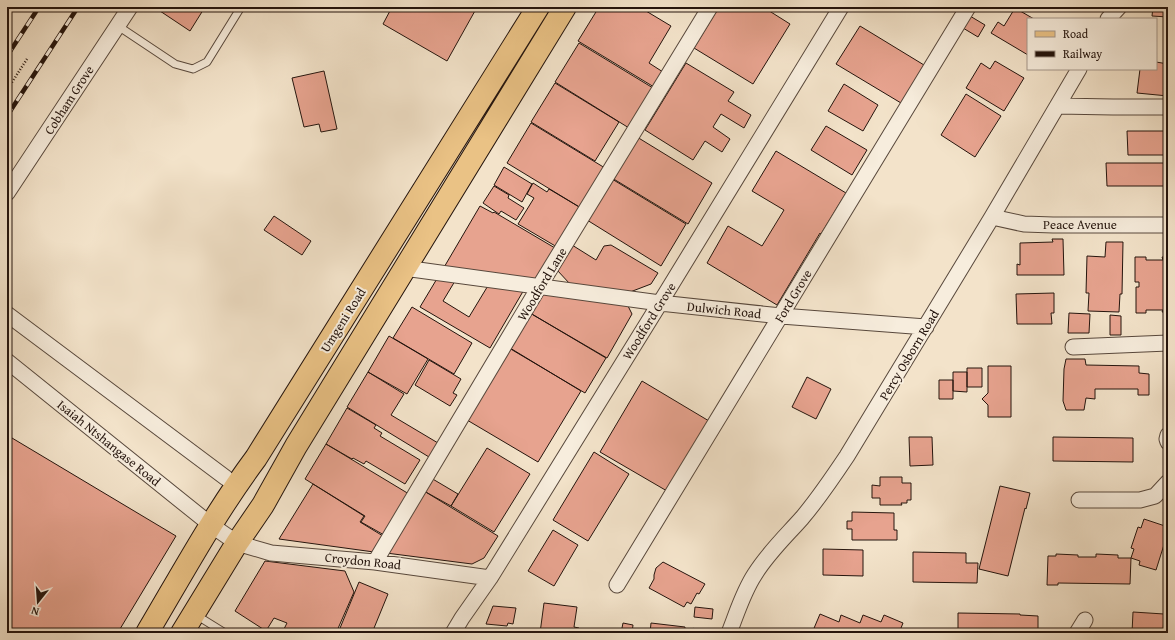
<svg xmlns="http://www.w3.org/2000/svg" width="1175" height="640" viewBox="0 0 1175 640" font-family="'Gentium Book Plus',serif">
<rect width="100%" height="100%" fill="#f3e3ca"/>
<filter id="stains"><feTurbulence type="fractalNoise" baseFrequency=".005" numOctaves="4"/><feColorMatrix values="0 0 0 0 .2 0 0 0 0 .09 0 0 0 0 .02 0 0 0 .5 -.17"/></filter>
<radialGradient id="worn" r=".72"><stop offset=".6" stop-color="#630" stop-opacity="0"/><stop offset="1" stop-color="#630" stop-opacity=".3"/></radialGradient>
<path fill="#e7a38f" stroke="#24140d" d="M154,7H205L190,31Z
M392,7H423L430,11L431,7H473L476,9L447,61L383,24Z
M599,7H648L646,11L671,26L649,63L663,72L654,87L578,41Z
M719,7H763L790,24L753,84L694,48Z
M1153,7H1168V17L1152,16Z
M1015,8L1034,19H1028V55L991,33L998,22L1004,26Z
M970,16L985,25L978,37L963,28Z
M860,26L924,65L901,103L836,64Z
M579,43L653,88L629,128L555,82Z
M995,61L1024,78L1004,111L966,88L981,63L990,69Z
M1156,62L1168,64V96L1137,93L1140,69H1156Z
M686,63L734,92L728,101L751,115L744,128L721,114L713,127L730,139L722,152L705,141L693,160L645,130Z
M324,71L337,129L321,132L319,124L304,127L292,78Z
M555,83L619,122L595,161L531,122Z
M844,84L878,105L863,131L828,111Z
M966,94L1001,116L975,157L941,135Z
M531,123L605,168L581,208L507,163Z
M826,126L867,150L852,175L811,150Z
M1127,131H1168V155H1128Z
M637,137L712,183L688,224L612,178Z
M776,151L846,193L821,234L820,233L777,305L707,263L728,226L762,246L784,210L752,191Z
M1106,163H1168V186H1107Z
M504,167L532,184L522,202L494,185Z
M612,179L686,224L661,266L587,220Z
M533,183L547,192L549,189L581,208L557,247L518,224L534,198L527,194Z
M494,186L509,195L508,198L524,208L516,220L501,211L499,214L483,203Z
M480,206L493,213L494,212L555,248L536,280L443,269Z
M274,216L311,241L302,255L264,230Z
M1052,239H1063L1064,275H1017V264L1020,265V243L1053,242Z
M1106,242H1123L1122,294H1120L1119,312L1088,311L1089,293H1086L1087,256L1105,257Z
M572,245L596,260L604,246L611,245L658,273L651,284L630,292L570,284L557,270Z
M1135,257H1146V260H1163L1162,257H1168V312H1162L1163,310H1146V313H1136V287H1139V282H1135Z
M438,277L455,281L443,301L469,317L489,284L525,288L490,348L420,307Z
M543,290L625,300L632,314L607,358L530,313Z
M1054,293V313H1051L1052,324H1017L1016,294Z
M412,307L472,343L454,374L393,338Z
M530,313L606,358L585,393L509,348Z
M1069,313L1090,314L1089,333H1068Z
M1110,315L1121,316V335H1110Z
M389,336L428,359L407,394L368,372Z
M510,348L581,391L538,462L467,420Z
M1066,359H1085L1086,365L1139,366V373L1149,374V395H1138V389H1095V399L1086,398L1084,410H1066L1063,401L1064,369Z
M429,360L461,379L453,393L457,395L450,406L415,385Z
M988,366H1011V417H988V405L982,399L988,393Z
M967,368H982V387H967Z
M368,372L404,394L391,415L438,443L429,457L347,407Z
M953,372H967V392L953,391Z
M807,377L831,389L816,419L792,407Z
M939,380H953V399H939Z
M642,381L709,421L667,491L600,452Z
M347,408L376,425L374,428L382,433L380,436L420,460L405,484L366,461L364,464L353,458L352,459L326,444Z
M7,435L176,536L120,629L126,633H7Z
M909,437H932L933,465L910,466Z
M1053,437L1133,438V462L1053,461Z
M326,444L409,494L384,535L361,522L365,516L305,479Z
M487,448L530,474L494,532L451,506Z
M594,452L629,474L588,541L553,520Z
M880,477H902V483H911V500H907V503H901L902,505H880V498H872V485L880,486Z
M431,478L458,494L451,506L424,491Z
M313,484L364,516L360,522L383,536L374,552L279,539Z
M1000,486L1030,493L1026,509L1025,508L1008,576L979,569Z
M424,491L498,536L484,558L472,564L386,553Z
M852,512L894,513V530H897V540H852V529H847V521H852Z
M1144,519L1168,527V532L1156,570L1139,565L1140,561L1131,558L1134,549L1131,548L1138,527L1141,528Z
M553,530L578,545L554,586L528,571Z
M823,549L863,550V576L823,575Z
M913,552L966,553V563H978L977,583L913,582Z
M1056,554L1078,555V557H1096V554L1118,555V558H1131L1130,584L1058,583V585H1047L1048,556H1056Z
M265,561L345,571L354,592L336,633H290L284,629L287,623L274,618L266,631L235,611Z
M663,562L705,584L699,594L697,593L691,604L687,602L684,607L649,588L654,579V575L656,568Z
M359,582L388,594L372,633H338Z
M544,603L577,607L574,627L579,628L578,633H540Z
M493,606L516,608L513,624L508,623L507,626L486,624Z
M695,607L713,609L712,619L694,617Z
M1133,612L1164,614L1163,633H1132Z
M958,613L1020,614V615L1038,616V633H958Z
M820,614L839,622L841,615L860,623L863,615L881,622L884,615L903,623L899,633H812Z
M623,623L633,625L632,633H621Z
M651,623L685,627V633H650Z
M693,628L699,633H689Z"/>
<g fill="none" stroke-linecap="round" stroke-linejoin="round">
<g stroke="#58483c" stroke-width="9">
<path id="lane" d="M118,26L175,64L193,69L207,62L241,7
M196,615L225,633"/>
</g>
<g stroke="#58483c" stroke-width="17">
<path id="street" d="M1108,19L1119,7
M1058,106L1113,107H1168
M7,193L130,7
M992,217L1024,224L1053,225H1168
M404,268L660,303L781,316L926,327
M7,314L226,478
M1073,347L1168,343
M7,361L211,525L237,543L271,553L375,562L490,578
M1168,435L1167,439L1168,442
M1079,500H1140L1155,496L1168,482
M375,562L539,287L710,7
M617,585L968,7
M453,633L462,618L490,578L660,303L841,7
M729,633C737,613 743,592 755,574C768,553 786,536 802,518C819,498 833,477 847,456L992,217L1079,69
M1077,633L1085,620"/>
</g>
<g stroke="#24140d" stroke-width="24">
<path id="primary" d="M147,633C182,574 215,513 256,458L538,7
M182,633L237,543L263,505L296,446L565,7"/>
</g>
<path stroke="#24140d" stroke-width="2.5" stroke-dasharray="1 2" stroke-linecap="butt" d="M7,90L27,59"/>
<use href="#lane" stroke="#f7eddd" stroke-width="7"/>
<use href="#street" stroke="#f7eddd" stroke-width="15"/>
<use href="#primary" stroke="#eac285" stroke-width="22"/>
<g stroke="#24140d" stroke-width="4.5">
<path id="rail" d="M7,56L39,7
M7,116L78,7"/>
</g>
<use href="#rail" stroke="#f7eddd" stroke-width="3" stroke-dasharray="9" stroke-linecap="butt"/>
</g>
<g text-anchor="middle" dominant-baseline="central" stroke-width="4" stroke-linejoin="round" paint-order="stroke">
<g font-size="13" fill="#24140d" stroke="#f7eddd">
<text transform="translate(69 100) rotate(-57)">Cobham Grove</text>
<text x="1080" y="224">Peace Avenue</text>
<text transform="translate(542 284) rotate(-59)">Woodford Lane</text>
<text transform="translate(793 296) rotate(-59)">Ford Grove</text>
<text transform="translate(724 310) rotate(6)">Dulwich Road</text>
<text transform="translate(343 320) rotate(-58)">Umgeni Road</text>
<text transform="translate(649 321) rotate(-58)">Woodford Grove</text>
<text transform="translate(909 355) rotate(-59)">Percy Osborn Road</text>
<text transform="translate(109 443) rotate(39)">Isaiah Ntshangase Road</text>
<text transform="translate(363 561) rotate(6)">Croydon Road</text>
</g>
</g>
<rect width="1175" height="640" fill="none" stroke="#f3e3ca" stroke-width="24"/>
<rect x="8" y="8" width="1159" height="624" fill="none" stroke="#24140d" stroke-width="2"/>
<rect x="12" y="12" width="1151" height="616" fill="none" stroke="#24140d"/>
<rect x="1027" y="18" width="130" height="52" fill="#f7eddd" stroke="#a3968a"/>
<rect x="1035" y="31" width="20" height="6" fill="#eac285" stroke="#a3968a"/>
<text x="1063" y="38" font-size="12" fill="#24140d">Road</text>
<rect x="1035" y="51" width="20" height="6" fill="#24140d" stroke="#a3968a"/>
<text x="1063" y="58" font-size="12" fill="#24140d">Railway</text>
<g transform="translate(38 602) rotate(197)" stroke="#f7eddd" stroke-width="3" paint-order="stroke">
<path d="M0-3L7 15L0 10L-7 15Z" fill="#24140d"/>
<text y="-6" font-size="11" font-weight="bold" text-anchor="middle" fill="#24140d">N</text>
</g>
<rect width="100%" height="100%" filter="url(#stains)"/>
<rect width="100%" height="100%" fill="url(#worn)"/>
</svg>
